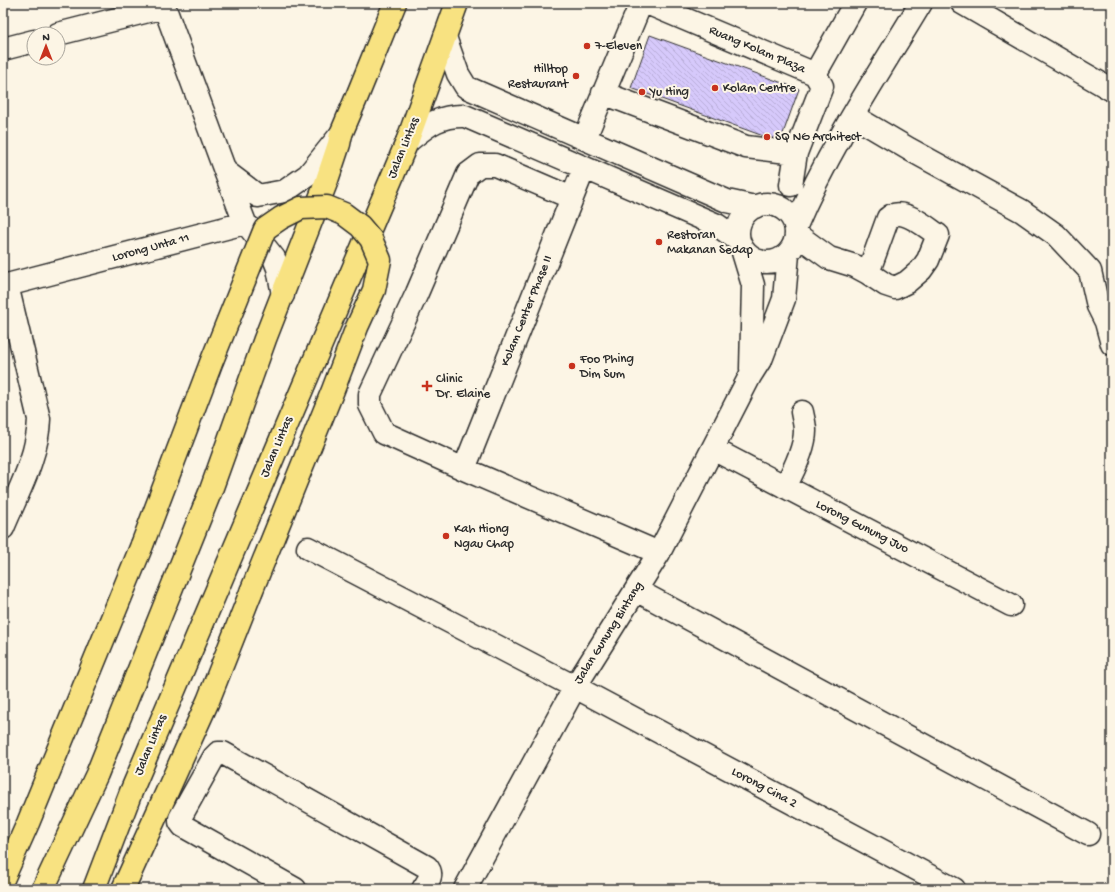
<svg xmlns="http://www.w3.org/2000/svg" width="1115" height="892" viewBox="0 0 1115 892" font-family="'Gochi Hand',sans-serif">
<defs>
<pattern id="building-back-hatch" width="6" height="6" patternUnits="userSpaceOnUse"><rect width="6" height="6" fill="#d6c9fb"/><path d="M-1 5l2 2M0 0l6 6M5-1l2 2" fill="none" stroke="#b8add7"/></pattern>
</defs>
<rect width="100%" height="100%" fill="#fcf5e5"/>
<filter id="ink" filterUnits="userSpaceOnUse"><feTurbulence type="fractalNoise" baseFrequency=".025" numOctaves="2"/><feDisplacementMap in="SourceGraphic" scale="8" xChannelSelector="R" yChannelSelector="G"/><feConvolveMatrix kernelMatrix="1 2 1 2 8 2 1 2 1" color-interpolation-filters="sRGB"/></filter>
<g filter="url(#ink)">
<path fill="url(#building-back-hatch)" stroke="#2b2b2b" d="M650,35L799,89L780,142L631,88Z"/>
<g fill="none" stroke-linecap="round" stroke-linejoin="round">
<g stroke="#2b2b2b" stroke-width="25">
<path id="minor" d="M647,3L815,74
M962,3L1112,90
M58,34L164,7
M445,37L458,74L466,87L727,201L755,207
M3,49L34,41
M815,74L855,3
M603,93L746,147L796,153
M853,116L909,149L1022,211L1056,235L1090,271L1098,306L1106,322L1112,344
M585,138L641,3
M407,142C427,126 438,115 465,116L717,225L738,240
M225,171L258,196L285,191L308,175L341,134
M791,185L796,153L822,86L815,74
M572,198L495,165H480L468,174L417,293L370,394V405L384,433L464,469L659,553
M738 233a29 29 0 1 1 58 0a29 29 0 1 1-58 0Z
M796,226C829,148 877,76 921,3
M249,227L274,258L278,268L283,295
M796,234L829,258L855,266L868,273L886,285L895,288L907,282L921,270L928,260L938,235C928,228 906,210 893,215C891,215 890,217 888,218L868,273
M742,249L753,285L751,369
M3,286L245,223L225,171L163,3
M713,449L1011,605
M464,469L584,168
M785,487C793,472 805,448 805,431C805,424 803,418 802,412
M3,528C17,494 38,457 39,419L7,285
M308,548L575,687L954,889
M636,590L1088,834
M295,889L183,826L180,822V818L214,757L218,753H223L427,867C434,875 428,881 423,889
M465,889L575,687L659,553L750,376L762,357L784,299L788,254"/>
</g>
<g stroke="#2b2b2b" stroke-width="25">
<path id="highway" d="M3,879L28,823L142,545
M43,889L97,774L211,490L265,339L326,183L339,144L341,134L358,94L395,3
M94,889L131,792L407,142L457,3
M123,889L208,701L251,592"/>
</g>
<use href="#minor" stroke="#fcf5e5" stroke-width="22"/>
<use href="#highway" stroke="#f8e281" stroke-width="22"/>
<g stroke="#2b2b2b" stroke-width="25" stroke-linecap="butt">
<path id="highway-bridge" d="M142,545L211,363L265,229L281,218L301,208L327,207L344,214L360,226L371,239L380,260L374,290L357,327L333,390L251,592"/>
</g>
<use href="#highway-bridge" stroke="#f8e281" stroke-width="22"/>
</g>
</g>
<g fill="#c8321e" stroke="#fcf5e5" stroke-width="1.5">
<circle cx="587" cy="46" r="4"/>
<circle cx="576" cy="76" r="4"/>
<circle cx="715" cy="88" r="4"/>
<circle cx="642" cy="92" r="4"/>
<circle cx="767" cy="137" r="4"/>
<circle cx="659" cy="242" r="4"/>
<circle cx="572" cy="366" r="4"/>
<path d="M425 380h4v4h4v4h-4v4h-4v-4h-4v-4h4z"/>
<circle cx="446" cy="536" r="4"/>
</g>
<g text-anchor="middle" dominant-baseline="central" stroke-width="4" stroke-linejoin="round" paint-order="stroke">
<g font-size="13" fill="#2b2b2b" stroke="#fcf5e5" text-anchor="start">
<text x="595" y="46">7-Eleven</text>
<text x="568" y="69" text-anchor="end">Hilltop<tspan x="568" dy="15">Restaurant</tspan></text>
<text x="723" y="88">Kolam Centre</text>
<text x="650" y="92">Yu Hing</text>
<text x="775" y="137">SQ NG Architect</text>
<text x="667" y="235">Restoran<tspan x="667" dy="15">Makanan Sedap</tspan></text>
<text x="580" y="359">Foo Phing<tspan x="580" dy="15">Dim Sum</tspan></text>
<text x="436" y="379">Clinic<tspan x="436" dy="15">Dr. Elaine</tspan></text>
<text x="454" y="529">Kah Hiong<tspan x="454" dy="15">Ngau Chap</tspan></text>
</g>
<g font-size="13" fill="#2b2b2b" stroke="#fcf5e5">
<text transform="translate(757 50) rotate(23)">Ruang Kolam Plaza</text>
<text transform="translate(404 148) rotate(-68)">Jalan Lintas</text>
<text transform="translate(151 248) rotate(-15)">Lorong Unta 11</text>
<text transform="translate(527 311) rotate(-68)">Kolam Center Phase II</text>
<text transform="translate(277 447) rotate(-67)">Jalan Lintas</text>
<text transform="translate(862 527) rotate(27)">Lorong Gunung Juo</text>
<text transform="translate(609 633) rotate(-58)">Jalan Gunung Bintang</text>
<text transform="translate(151 745) rotate(-67)">Jalan Lintas</text>
<text transform="translate(764 788) rotate(28)">Lorong Cina 2</text>
</g>
</g>
<rect width="1115" height="892" fill="none" stroke="#fcf5e5" stroke-width="16"/>
<rect x="8" y="8" width="1099" height="876" fill="none" stroke="#2b2b2b" stroke-width="1.5" filter="url(#ink)"/>
<g transform="translate(46 46)"><circle r="19" fill="#fcf5e5" stroke="#a8a49b"/>
<path d="M0-3L7 15L0 10L-7 15Z" fill="#c8321e"/>
<text y="-6" font-size="11" font-weight="bold" text-anchor="middle" fill="#2b2b2b">N</text>
</g>
</svg>
